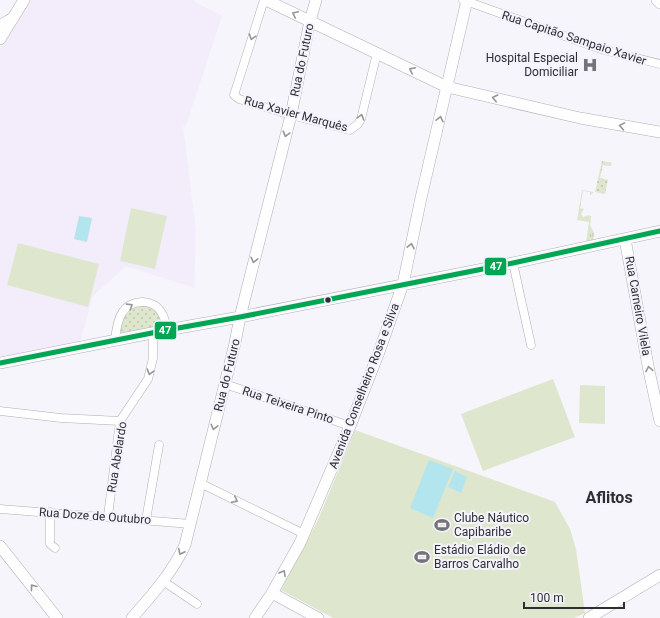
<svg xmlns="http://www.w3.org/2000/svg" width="660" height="618" viewBox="0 0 660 618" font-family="Roboto,sans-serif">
<defs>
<pattern id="grass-tufts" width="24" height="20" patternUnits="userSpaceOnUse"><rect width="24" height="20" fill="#dee7cd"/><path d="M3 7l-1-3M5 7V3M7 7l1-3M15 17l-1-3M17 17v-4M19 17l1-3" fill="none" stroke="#bfc6b0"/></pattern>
<pattern id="park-dots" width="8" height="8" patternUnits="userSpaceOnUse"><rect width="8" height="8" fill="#dee7cd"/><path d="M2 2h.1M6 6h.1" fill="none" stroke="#bfc6b0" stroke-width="1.8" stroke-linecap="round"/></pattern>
</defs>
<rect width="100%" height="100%" fill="#f6f5fb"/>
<path fill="#f3edfb" d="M30,0H194V1L222,16L186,126H183L196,231L194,288L126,266L93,296L80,342L0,358V48Z"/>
<path fill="url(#grass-tufts)" d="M582,190L594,192L590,195V192L583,191L580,208L584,209L581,214L583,217L589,215L591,217L590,225L594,233L593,242H586L589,222L577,220Z"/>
<path fill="url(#park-dots)" d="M602,161L612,163L611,166L603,165L600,178L608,180L605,194L595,192Z
M141,304C155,308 160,312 163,327L121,336L120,334C122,317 126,312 141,304Z"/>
<path fill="#dee7cd" d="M131,208L167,216L155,269L120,261Z
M18,243L99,264L88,307L7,285Z
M553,379L575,437L483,471L461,414Z
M580,385L605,386V424L579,423Z
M355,430L555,502L570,529L576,549L585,613L574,618H333L281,590L318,520Z"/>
<path fill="#b2e5ed" d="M79,216L92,218L87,242L74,239Z
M429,460L453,469L433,518L410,508Z
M455,471L467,477L461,493L448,487Z"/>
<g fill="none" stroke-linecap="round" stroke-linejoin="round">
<g stroke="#afafb2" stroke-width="9">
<path id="street" d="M264,0L235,92L234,95L239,99L291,115L350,130L358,124L361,119L377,53
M463,0L604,50L660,64
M0,24L12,17
M513,263L531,345
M115,340C116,331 117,321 122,313C130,299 153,298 161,312C165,317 166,324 167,330
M225,384L350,426
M0,411L61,418L120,421
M200,483L304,534
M0,509L191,524
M50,512V544L55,548
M108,516L120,421L148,379L153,358V333
M146,520L159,445
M163,581L197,604"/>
</g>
<g stroke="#afafb2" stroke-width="12">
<path id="secondary" d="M266,0L447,87L580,118L660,132
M657,0L660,3
M0,39L24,0
M625,239L649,371L660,421
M0,363L167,330L240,317L513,263L660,231
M0,546L57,618
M272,593L318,618
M132,618C152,595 172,573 185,545L235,343L240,317L291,115L310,21L316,0
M255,618L272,593L300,543L350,426L379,352L403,284L421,198L467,0
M589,618L660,575"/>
</g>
<use href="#street" stroke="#fefefe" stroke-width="8"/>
<use href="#secondary" stroke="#fefefe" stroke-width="11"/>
<g stroke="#f4f3fd" stroke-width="8">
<path id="bus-1" d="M0,363L167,330L240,317L513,263L660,231"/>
</g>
<use href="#bus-1" stroke="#00a651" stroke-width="5"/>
</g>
<defs><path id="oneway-chevron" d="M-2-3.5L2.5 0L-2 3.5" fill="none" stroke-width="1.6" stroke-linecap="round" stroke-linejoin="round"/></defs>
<g stroke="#969698">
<use href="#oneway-chevron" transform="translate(295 14) rotate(-155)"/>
<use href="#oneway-chevron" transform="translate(252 37) rotate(108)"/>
<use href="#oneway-chevron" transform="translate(412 70) rotate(-154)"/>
<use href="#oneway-chevron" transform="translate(495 98) rotate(-167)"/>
<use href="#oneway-chevron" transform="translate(361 117) rotate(-73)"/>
<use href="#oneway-chevron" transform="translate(440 119) rotate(-77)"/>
<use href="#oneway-chevron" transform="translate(622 126) rotate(-170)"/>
<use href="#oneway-chevron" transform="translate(286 134) rotate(105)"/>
<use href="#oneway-chevron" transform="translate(411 246) rotate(-78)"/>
<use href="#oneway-chevron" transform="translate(254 260) rotate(104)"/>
<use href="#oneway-chevron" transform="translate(130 306) rotate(-32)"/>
<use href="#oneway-chevron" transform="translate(649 369) rotate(-101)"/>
<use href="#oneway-chevron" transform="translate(150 372) rotate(107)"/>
<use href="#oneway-chevron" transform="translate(214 427) rotate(104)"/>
<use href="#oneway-chevron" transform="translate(235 500) rotate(26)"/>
<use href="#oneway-chevron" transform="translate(181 552) rotate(117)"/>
<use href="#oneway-chevron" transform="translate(283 573) rotate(-61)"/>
<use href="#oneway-chevron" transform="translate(33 587) rotate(-128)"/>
</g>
<defs>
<g id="hospital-bare" transform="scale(1.2)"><path d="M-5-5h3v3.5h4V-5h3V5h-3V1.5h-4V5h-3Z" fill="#747478" stroke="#f4f3fd" stroke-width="2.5" paint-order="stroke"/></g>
<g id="stadium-bare" transform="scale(1.2)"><path d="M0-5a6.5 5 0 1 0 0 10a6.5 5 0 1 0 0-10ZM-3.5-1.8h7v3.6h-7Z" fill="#747478" stroke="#f4f3fd" stroke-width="2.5" paint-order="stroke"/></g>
</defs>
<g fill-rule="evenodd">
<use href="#hospital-bare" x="590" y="65"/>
<use href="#stadium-bare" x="442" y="525"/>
<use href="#stadium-bare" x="422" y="557"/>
</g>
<circle fill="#2e2e31" stroke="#f4f3fd" stroke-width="1.5" cx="328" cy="300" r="3.5"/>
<g text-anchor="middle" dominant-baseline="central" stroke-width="4" stroke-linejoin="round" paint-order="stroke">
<g font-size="12" fill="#2e2e31" stroke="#f4f3fd">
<text transform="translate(574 38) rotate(18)">Rua Capitão Sampaio Xavier</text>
<text transform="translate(302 60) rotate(-78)">Rua do Futuro</text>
<text transform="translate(296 114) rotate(15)">Rua Xavier Marquês</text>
<text transform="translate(638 306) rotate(80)">Rua Carneiro Vilela</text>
<text transform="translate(227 375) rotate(-76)">Rua do Futuro</text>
<text transform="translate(364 386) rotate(-69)">Avenida Conselheiro Rosa e Silva</text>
<text transform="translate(288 405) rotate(18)">Rua Teixeira Pinto</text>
<text transform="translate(117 457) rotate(-81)">Rua Abelardo</text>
<text transform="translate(95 516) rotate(4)">Rua Doze de Outubro</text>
</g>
<g font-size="12" fill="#2e2e31" stroke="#f4f3fd" text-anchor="start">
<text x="578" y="58" text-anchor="end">Hospital Especial<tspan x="578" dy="14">Domiciliar</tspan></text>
<text x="454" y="518">Clube Náutico<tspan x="454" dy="14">Capibaribe</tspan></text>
<text x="434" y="550">Estádio Eládio de<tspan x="434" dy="14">Barros Carvalho</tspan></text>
</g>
<g font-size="16" font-weight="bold" fill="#2e2e31" stroke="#f4f3fd">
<text x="609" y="497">Aflitos</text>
</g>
</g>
<g stroke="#f4f3fd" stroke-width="1.5">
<rect x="484" y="257" width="23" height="19" rx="4" fill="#00a651"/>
<rect x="154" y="321" width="23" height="19" rx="4" fill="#00a651"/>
</g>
<g font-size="11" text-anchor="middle" font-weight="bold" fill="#fff">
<text x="496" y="270">47</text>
<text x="165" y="334">47</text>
</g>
<path d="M524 602v6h100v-6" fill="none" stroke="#2e2e31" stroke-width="2"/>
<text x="530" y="602" font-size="12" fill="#2e2e31" stroke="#f4f3fd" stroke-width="3" paint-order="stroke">100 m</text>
</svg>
